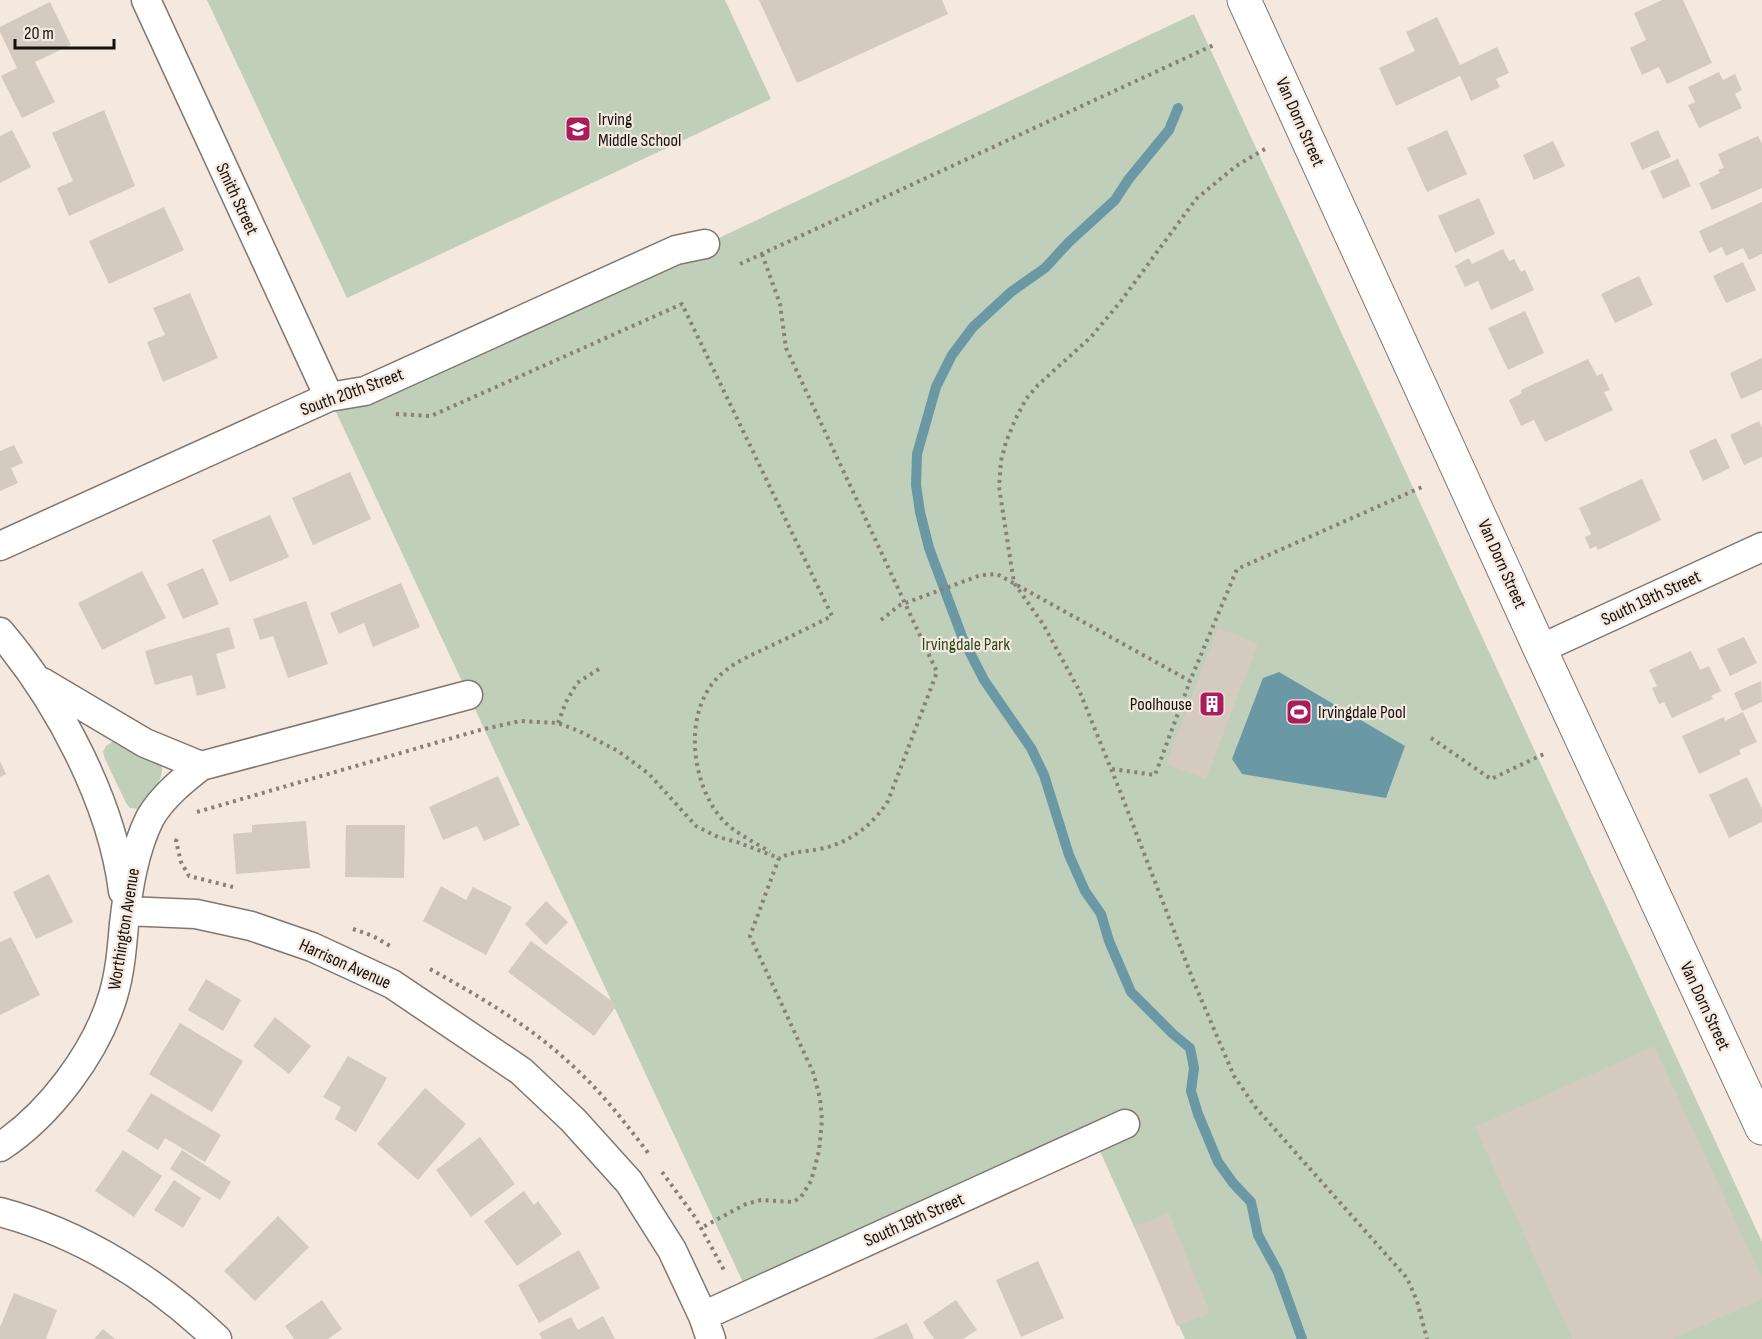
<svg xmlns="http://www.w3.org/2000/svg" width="1762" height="1339" viewBox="0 0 1762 1339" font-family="'Sofia Sans Condensed',sans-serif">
<rect width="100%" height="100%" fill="#f4e8df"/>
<path fill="#bfcfb9" d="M207,0H725L771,99L347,298Z
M1194,14L1762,1242V1339H1185L1094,1138L749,1295L329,397L706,244Z
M115,740L161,763C166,779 150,796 140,809L130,808L126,803L105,759L103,752L106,746Z"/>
<path fill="#6a99a5" d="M1279,672L1405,746L1386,798L1242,774L1232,759L1263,678Z"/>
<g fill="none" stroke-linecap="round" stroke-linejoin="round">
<path stroke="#6a99a5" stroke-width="10" d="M1178,108L1169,130L1128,180L1115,200L1069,242L1045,268L1011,292L973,327L952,355L936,387L917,454L916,485L920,512L929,548L963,639L984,680L1031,748L1044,775L1069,855L1085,891L1101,914L1109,941L1131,992L1173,1034L1190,1048L1194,1068L1191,1091L1198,1114L1218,1162L1233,1183L1251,1202L1258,1235L1278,1272L1302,1339"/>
</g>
<path fill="#d5cac0" d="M759,0H942L948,14L797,83Z
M1662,0H1683L1712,63L1667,84L1659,67L1642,75L1630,48L1646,40L1634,13Z
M50,2L71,45L35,62L55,102L22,118L1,76L17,68L0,32V27Z
M1437,17L1460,65L1497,47L1509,73L1496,79L1500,87L1471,101L1460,76L1396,106L1379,68L1415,51L1406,32Z
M1719,72L1723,80L1735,74L1742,90L1735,94L1742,108L1699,128L1688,105L1695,102L1688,87Z
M104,110L135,186L69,216L57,188L73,181L52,133Z
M12,130L31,167L0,183V136Z
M1447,130L1467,174L1427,192L1407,148Z
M1658,130L1671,157L1642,170L1630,143Z
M1758,136L1762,144V188L1712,210L1699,183L1720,173L1718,170L1724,168L1718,154Z
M1553,141L1565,166L1534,180L1523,155Z
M1678,159L1691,186L1663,199L1650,171Z
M1479,198L1495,234L1455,253L1438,216Z
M1762,202V254L1749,260L1743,248L1726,256L1722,247L1709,253L1699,231Z
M164,207L184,250L109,284L89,241Z
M1503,249L1509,261L1514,259L1521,272L1525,270L1534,290L1491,310L1478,281L1465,287L1455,266L1469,258L1472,264Z
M1743,262L1756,290L1726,303L1713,276Z
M1639,276L1653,305L1615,323L1601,294Z
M190,293L218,358L163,382L147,342L165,335L153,308Z
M1525,311L1544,353L1508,370L1488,328Z
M1762,358V390L1741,399L1730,373Z
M1588,359L1597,376L1602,373L1610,390L1604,392L1613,410L1545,442L1534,420L1521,426L1509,400L1522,393L1521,390Z
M1759,421L1762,428V457L1744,465L1730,435Z
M1716,438L1730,468L1703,481L1689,451Z
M14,445L23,463L11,468L18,483L0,491V451Z
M350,472L371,519L313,545L292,498Z
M1642,479L1661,520L1598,550L1596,546L1590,549L1585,537L1591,534L1579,508Z
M270,515L289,557L230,582L212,540Z
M203,568L219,604L183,619L167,584Z
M142,571L166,618L102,650L78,603Z
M401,583L420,627L373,647L364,623L339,634L330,613Z
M306,601L328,664L288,678L273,636L260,640L253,619Z
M229,627L235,648L216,654L226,688L197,696L192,675L155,685L145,651Z
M1218,628L1258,643L1206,779L1166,764Z
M1744,637L1757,663L1730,676L1717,649Z
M1691,651L1700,670L1709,666L1721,691L1711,696L1713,699L1672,718L1664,702L1659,704L1652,688L1657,686L1649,670Z
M1761,681L1762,702L1742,711L1734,693Z
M1743,712L1757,742L1739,750L1741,754L1699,774L1682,736L1724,717L1725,721Z
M0,761L6,774L0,777Z
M498,776L520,825L484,841L477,826L443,840L429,807Z
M1747,777L1762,809V822L1729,838L1709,795Z
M306,821L310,868L236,874L233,834L252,832V825Z
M346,825H405L404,878L345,877Z
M49,874L73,922L36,939L13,892Z
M441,886L466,900L473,887L512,907L486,955L423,921Z
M546,901L568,922L546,945L525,924Z
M11,937L40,995L0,1015V942Z
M531,941L617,1005L594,1036L508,972Z
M206,979L241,1000L223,1031L188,1010Z
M275,1017L311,1046L289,1074L253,1046Z
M180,1023L243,1061L212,1112L149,1074Z
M1654,1046L1762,1278V1299L1673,1339H1572L1475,1127Z
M348,1056L387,1078L356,1132L335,1119L341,1107L323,1097Z
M425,1088L466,1124L418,1180L377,1144Z
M151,1093L221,1135L205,1162L165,1138L158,1150L127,1131Z
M480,1137L515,1184L471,1217L436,1170Z
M123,1150L162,1176L134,1217L95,1191Z
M182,1150L231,1182L220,1200L170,1169Z
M174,1180L201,1198L183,1228L154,1210Z
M524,1191L534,1205L538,1201L562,1234L517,1266L484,1221Z
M1169,1213L1210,1313L1177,1326L1135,1226Z
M278,1216L309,1247L255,1301L224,1271Z
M579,1250L600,1288L539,1323L518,1285Z
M1038,1261L1064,1318L1021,1337L996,1280Z
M14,1293L57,1310L46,1339H0V1327Z
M322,1300L342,1329L328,1339H294L285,1326Z
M956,1300L977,1330L963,1339H934L923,1322Z
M603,1316L615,1339H542L539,1333L571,1317L578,1330Z
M907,1323L914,1339H873Z
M103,1329L115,1339H94Z"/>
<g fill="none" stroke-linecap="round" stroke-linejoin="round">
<g stroke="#81776f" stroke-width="31">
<path id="minor" d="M146,0L329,397
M0,546L329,397L365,391L676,250L705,244
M0,632C58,700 112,802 123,891
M1540,649L1762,547
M42,682L145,743L201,766
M126,911L196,914L251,926L312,947L392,984L521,1071L573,1120L629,1182L672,1250L703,1316L711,1339
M0,1147C49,1115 96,1053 113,996C120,973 122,948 124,924C128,889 134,850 150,818C162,797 183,780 201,766L468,695
M0,1212C82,1234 156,1281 217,1339
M703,1316L1125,1124"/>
</g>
<g stroke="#81776f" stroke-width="35">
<path id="secondary" d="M1244,0L1540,649L1762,1128"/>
</g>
<path stroke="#888079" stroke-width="4" stroke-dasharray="3 4.5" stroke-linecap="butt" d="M1265,149L1236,166L1196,199L1121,301L1091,337L1038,385L1026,399L1015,420L1006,442L1001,461L999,487L1014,583L1043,624L1079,690L1120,791L1193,980L1234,1076L1256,1108L1407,1278L1417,1301L1427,1339
M762,254L780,304L786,348L937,672L888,801C872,826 849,843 820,849C804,852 794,851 779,858
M740,264L1216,44
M396,414L431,416L682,304L832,616C810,627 788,638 766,648C752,655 737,661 725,671C682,704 689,780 721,818C734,833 753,841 770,852
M881,620L900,605L981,575L997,574L1190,681L1237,569L1422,487
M558,723L566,702L577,683L602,667
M1431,738L1491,779L1546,753
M1112,769L1155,775L1190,681
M197,812L480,730L520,721L558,723L579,731L618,751L649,774L696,826L718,837L737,842L779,858L750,936L813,1072L820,1098L822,1120L819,1151L811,1181L801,1197L793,1202L761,1200L746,1204L701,1228
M177,839L176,841L181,862L189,876L233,887
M353,929L373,936L390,946
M430,969C482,998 534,1028 577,1070C604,1095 626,1124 649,1154
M662,1172L695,1217L725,1272"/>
<use href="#minor" stroke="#fff" stroke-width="28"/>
<use href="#secondary" stroke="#fff" stroke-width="33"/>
</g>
<defs>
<g id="school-square" transform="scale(1.35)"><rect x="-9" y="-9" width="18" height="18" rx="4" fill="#aa1c5b" stroke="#f4e8df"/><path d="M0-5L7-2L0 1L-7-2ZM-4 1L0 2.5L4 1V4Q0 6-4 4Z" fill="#fff"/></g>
<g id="building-square" transform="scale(1.35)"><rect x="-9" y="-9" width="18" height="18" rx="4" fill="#aa1c5b" stroke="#f4e8df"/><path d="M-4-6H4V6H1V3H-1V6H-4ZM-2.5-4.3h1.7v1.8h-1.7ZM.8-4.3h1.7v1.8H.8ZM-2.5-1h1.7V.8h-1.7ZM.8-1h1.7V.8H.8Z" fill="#fff"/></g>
<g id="stadium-square" transform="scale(1.35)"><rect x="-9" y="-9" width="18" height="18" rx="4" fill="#aa1c5b" stroke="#f4e8df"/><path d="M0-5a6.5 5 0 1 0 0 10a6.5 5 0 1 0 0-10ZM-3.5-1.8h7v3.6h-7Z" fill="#fff"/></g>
</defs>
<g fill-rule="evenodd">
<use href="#school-square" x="578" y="129"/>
<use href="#building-square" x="1212" y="704"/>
<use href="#stadium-square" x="1299" y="712"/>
</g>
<g text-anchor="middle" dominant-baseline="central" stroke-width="4.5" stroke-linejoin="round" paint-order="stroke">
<g font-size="18" fill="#14100d" stroke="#f4e8df" text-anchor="start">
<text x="598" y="119">Irving<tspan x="598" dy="21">Middle School</tspan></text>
<text x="1192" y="704" text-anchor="end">Poolhouse</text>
<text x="1318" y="712">Irvingdale Pool</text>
</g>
<g font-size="18" fill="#14100d" stroke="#f4e8df">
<text transform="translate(1300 122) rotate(66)">Van Dorn Street</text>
<text transform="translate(237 199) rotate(65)">Smith Street</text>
<text transform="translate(352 392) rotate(-20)">South 20th Street</text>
<text transform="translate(1502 564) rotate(66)">Van Dorn Street</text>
<text transform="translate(1651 598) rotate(-25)">South 19th Street</text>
<text transform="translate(124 929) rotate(-81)">Worthington Avenue</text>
<text transform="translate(345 964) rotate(24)">Harrison Avenue</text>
<text transform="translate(1705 1006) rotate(65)">Van Dorn Street</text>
<text transform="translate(914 1220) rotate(-24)">South 19th Street</text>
</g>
<g font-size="18" fill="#2c4d1e" stroke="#f4e8df">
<text x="966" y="644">Irvingdale Park</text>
</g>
</g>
<path d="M15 39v9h99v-9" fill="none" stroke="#14100d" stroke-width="3"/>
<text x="24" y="39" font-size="18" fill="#14100d" stroke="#f4e8df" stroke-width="4.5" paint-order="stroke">20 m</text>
</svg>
